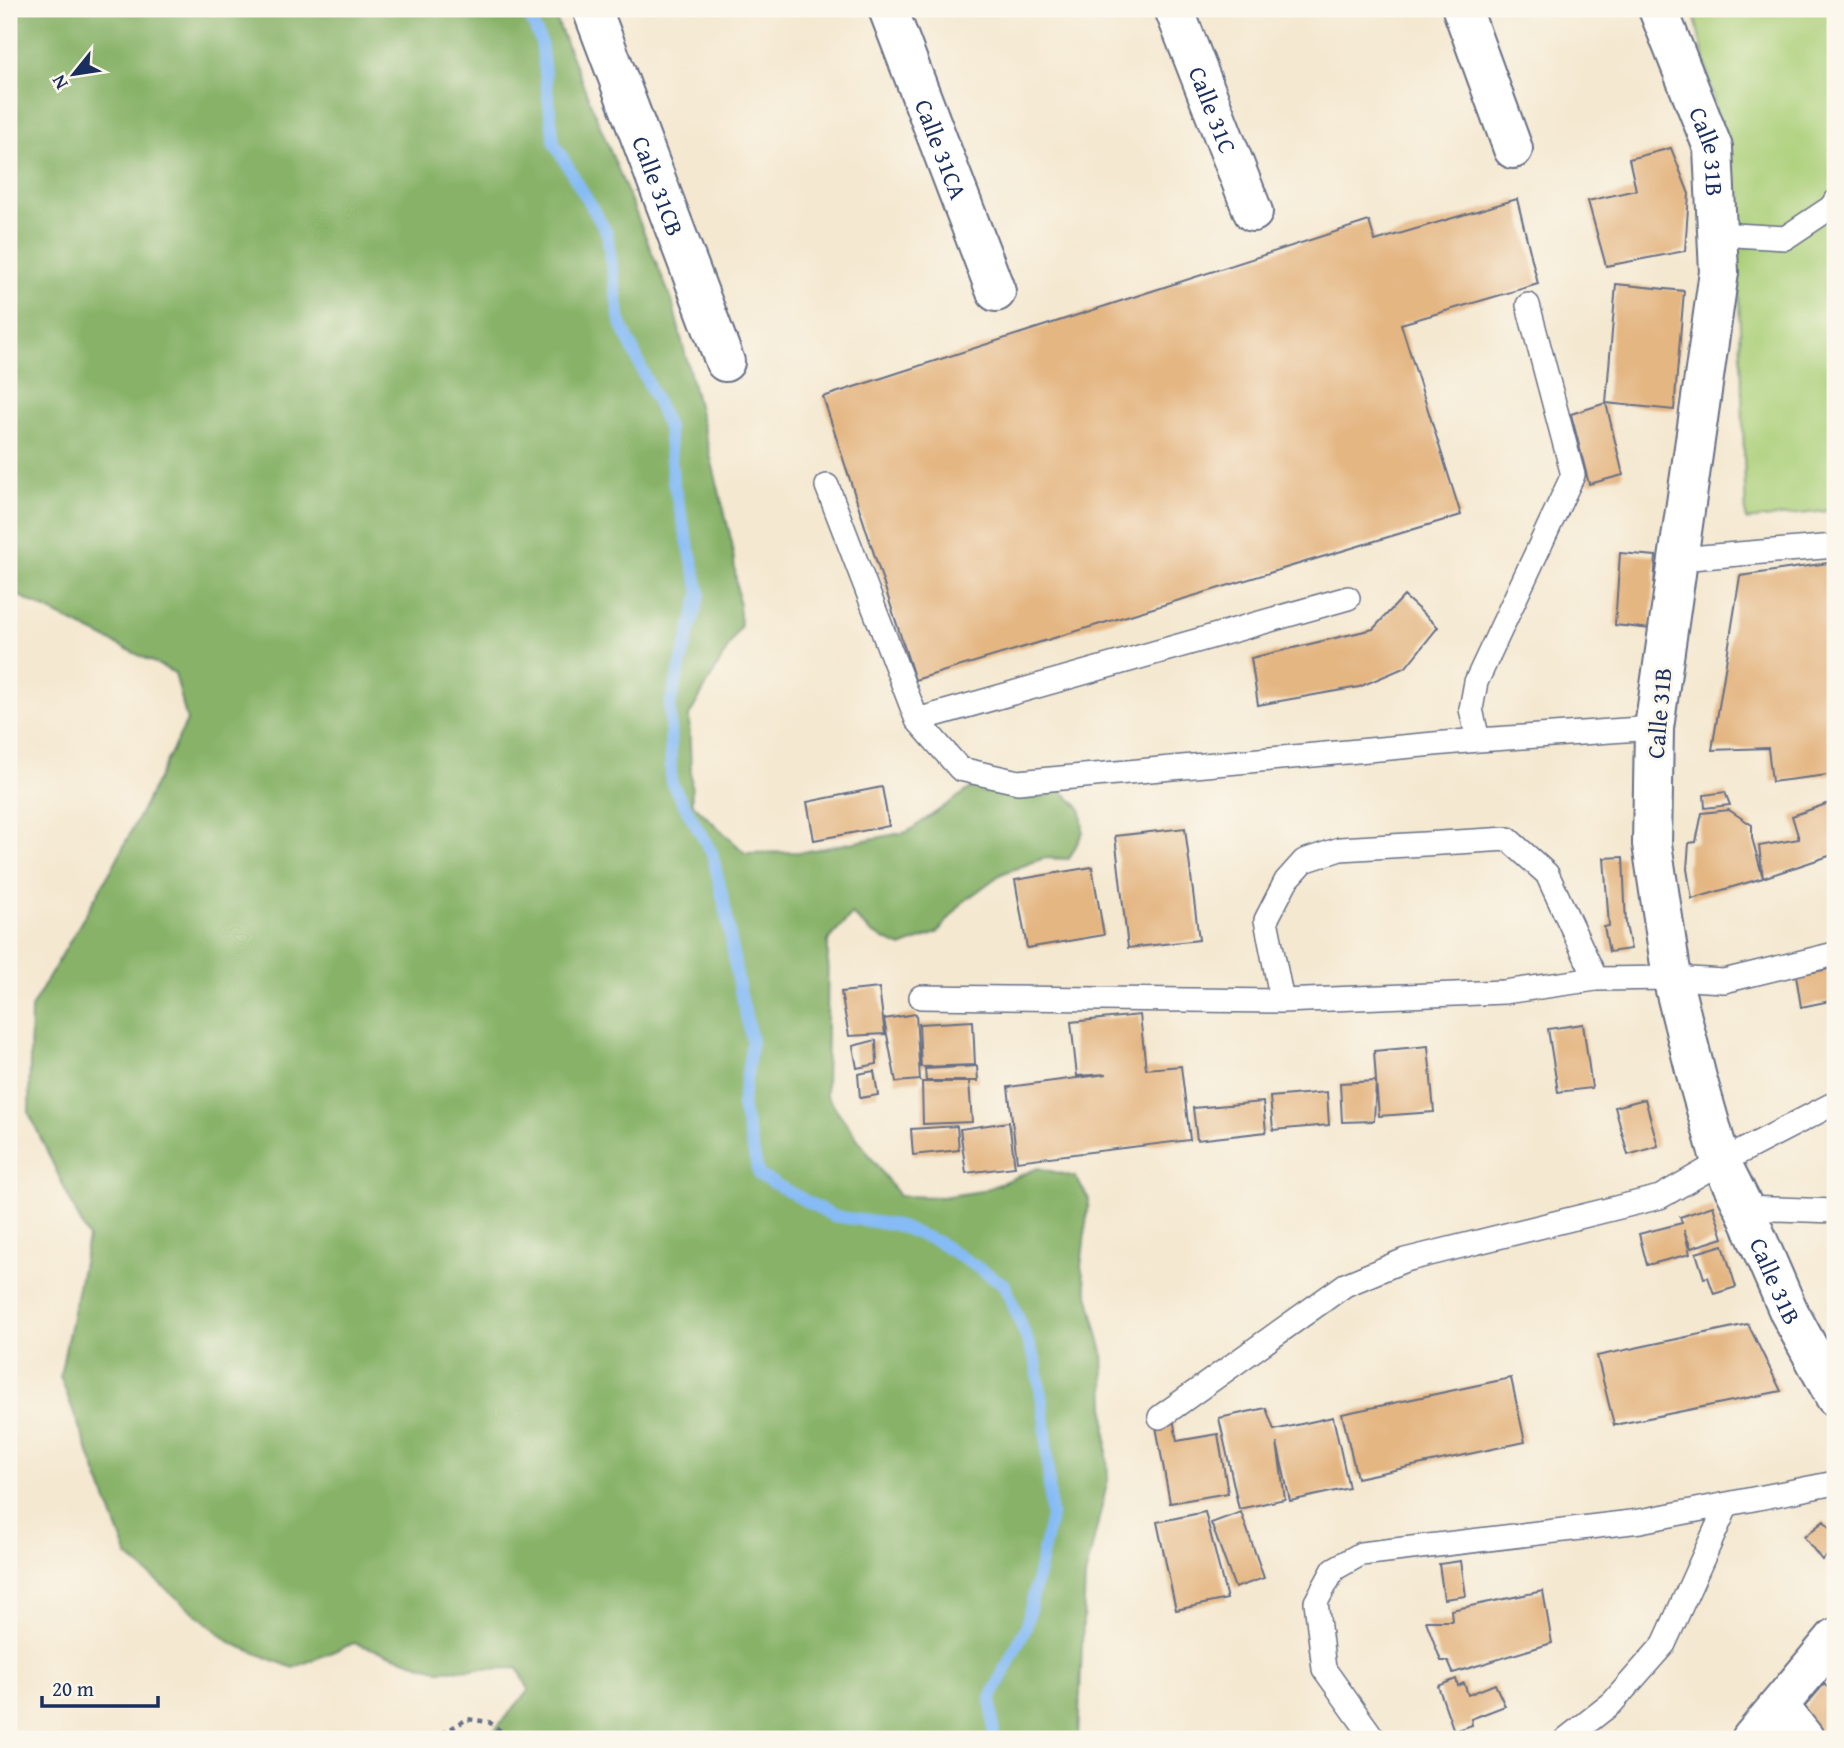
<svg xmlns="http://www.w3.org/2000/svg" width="1844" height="1748" viewBox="0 0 1844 1748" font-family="'Gentium Book Plus',serif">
<rect width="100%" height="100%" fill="#fbf7ec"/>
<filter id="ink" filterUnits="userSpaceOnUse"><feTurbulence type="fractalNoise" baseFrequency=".0143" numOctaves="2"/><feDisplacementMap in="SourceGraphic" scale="14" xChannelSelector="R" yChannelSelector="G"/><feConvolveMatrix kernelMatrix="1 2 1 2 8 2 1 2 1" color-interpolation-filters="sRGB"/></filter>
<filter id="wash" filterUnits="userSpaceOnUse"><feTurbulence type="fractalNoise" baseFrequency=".00686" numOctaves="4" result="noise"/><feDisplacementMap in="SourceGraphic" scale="28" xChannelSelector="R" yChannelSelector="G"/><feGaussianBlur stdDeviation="1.57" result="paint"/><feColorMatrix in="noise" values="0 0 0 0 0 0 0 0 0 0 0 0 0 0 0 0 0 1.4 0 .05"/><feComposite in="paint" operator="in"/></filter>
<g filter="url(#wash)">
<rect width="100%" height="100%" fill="#f4e8d0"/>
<path fill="#aacf78" stroke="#627f6b" stroke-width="2" d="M1693,9H1835V510L1746,520L1736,199Z"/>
<path fill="#87b268" stroke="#517063" stroke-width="2" d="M9,9H552L672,301L732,543L741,625L689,716L692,803L745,853L803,852L907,832L974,786L1014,791L1060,789L1081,809L1083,832L1069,859L1044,858L1001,874L963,902L937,933L901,947L873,934L852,914L828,941L826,1095L899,1196L942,1197L982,1191L1038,1168L1075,1177L1089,1199L1081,1267L1103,1353L1108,1480L1085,1577L1078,1739H487L529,1690L518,1668L438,1670L354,1643L293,1668L231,1643L128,1557L60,1376L88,1238L29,1113L31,1008L113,867L187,721L175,673L9,591Z"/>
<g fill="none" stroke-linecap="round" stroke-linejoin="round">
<path stroke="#86bbf5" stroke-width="12" d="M526,9L541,42L554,143L607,233L620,321L668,427L673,481L700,593L670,705L671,782L712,853L726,912L738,982L752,1041L742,1106L759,1175L833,1216L895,1225L936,1241L1005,1285L1036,1362L1045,1422L1051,1517L1026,1627L991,1698L994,1739"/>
</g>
<g id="blocks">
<path fill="#e4b682" d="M1671,148L1689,194L1685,251L1606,266L1588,201L1636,190L1629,159Z
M1517,199L1538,284L1401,324L1461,515L915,680L823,397L1369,221L1375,241Z
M1616,284L1684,291L1674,410L1606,403Z
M1606,403L1623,475L1589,484L1571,414Z
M1620,553L1656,556L1651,629L1615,625Z
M1835,562V774L1772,782L1768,748L1712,750L1740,576Z
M1404,596L1438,627L1406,667L1359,687L1258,705L1251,658L1373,629Z
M882,787L889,826L814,840L807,802Z
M1725,792L1730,805L1705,808L1704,795Z
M1835,801V854L1763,878L1759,846L1799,839L1792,816Z
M1729,810L1752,825V838L1763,878L1692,899L1687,869L1689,843L1696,842L1702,813Z
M1185,828L1199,940L1128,948L1115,836Z
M1623,857L1626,925L1631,949L1609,952L1604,927L1609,926L1604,858Z
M1092,867L1104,935L1027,948L1015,880Z
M1835,968V1000L1801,1007L1796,975Z
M879,988L885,1034L849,1036L841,992Z
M916,1014L920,1080L896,1082L884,1019Z
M1140,1015L1146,1069L1181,1066L1190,1140L1017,1161L1008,1087L1107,1074L1077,1076L1071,1022Z
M973,1021L975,1065L921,1067L919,1024Z
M1583,1024L1592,1088L1558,1092L1548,1029Z
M876,1040L877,1064L857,1068L853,1046Z
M1428,1046L1434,1112L1379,1116L1376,1081L1374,1121L1342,1122L1340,1083L1376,1081L1374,1051Z
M977,1066L978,1081H926L925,1069Z
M874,1071L878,1095L860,1098L858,1074Z
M922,1082H969L972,1122L923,1124Z
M1327,1092L1329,1125L1273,1130L1270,1097Z
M1645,1099L1658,1146L1628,1155L1615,1107Z
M1263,1102L1266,1132L1197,1140L1193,1108Z
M1009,1122L1015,1167L966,1173L960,1129Z
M957,1126L959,1150L913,1155L911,1129Z
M1713,1206L1723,1238L1691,1248L1684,1230L1690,1254L1647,1265L1639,1234L1682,1223L1680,1217Z
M1723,1245L1736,1287L1714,1294L1708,1277L1704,1278L1696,1253Z
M1748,1324L1781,1391L1614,1425L1597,1356Z
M1511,1378L1525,1442L1357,1478L1342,1414Z
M1266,1408L1274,1430L1333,1417L1349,1488L1290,1501L1277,1443L1285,1499L1239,1509L1219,1418Z
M1173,1418L1177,1441L1218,1434L1228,1493L1170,1503L1155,1421Z
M1205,1512L1227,1599L1176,1610L1157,1522Z
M1241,1512L1264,1578L1235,1588L1211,1523Z
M1824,1521L1835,1535V1550L1822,1560L1804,1537Z
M1461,1561L1466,1596L1444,1599L1439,1564Z
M1543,1591L1552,1643L1453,1673L1448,1661H1441L1426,1621H1452L1451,1610Z
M1456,1679L1458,1686L1464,1683L1468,1695L1495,1684L1505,1706L1471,1719L1472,1725L1454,1731L1438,1686Z
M1824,1684L1835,1694V1739H1811L1793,1720Z"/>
</g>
</g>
<g filter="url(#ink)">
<use href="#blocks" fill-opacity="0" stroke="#677086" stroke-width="2"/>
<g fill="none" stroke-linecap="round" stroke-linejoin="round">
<g stroke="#677086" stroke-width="26">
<path id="lane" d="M1718,234L1785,238L1830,208L1835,202
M827,486L917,720L960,769L1018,782L1478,740L1654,728
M1678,559L1835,546
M917,720L1348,598
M1478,740L1471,709L1476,682L1573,475L1528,305
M921,997L1282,1001L1504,992L1596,979L1672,978L1724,981L1835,954
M1282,1001L1266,920L1286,881L1304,861L1340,849L1508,839L1547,874L1596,979
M1744,1208L1835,1211
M1160,1417L1345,1285L1405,1260L1660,1197L1721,1162L1835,1103
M1374,1739L1324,1669L1316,1602L1334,1569L1361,1554L1640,1521L1835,1483
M1566,1739L1612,1703L1664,1644L1727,1505"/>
</g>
<g stroke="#677086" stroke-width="42">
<g id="street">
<path id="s1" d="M592,9L725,362"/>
<path id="s2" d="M888,9L996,292"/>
<path id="s3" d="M1174,9L1253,212"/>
<path d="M1462,9L1513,149"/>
<path d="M1779,1706L1805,1739"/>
<path d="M1751,1739L1835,1638"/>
</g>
</g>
<g stroke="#677086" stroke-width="42">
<g id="secondary">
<path id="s4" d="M1658,9L1713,148L1719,272L1654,728L1652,844L1672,978L1697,1078L1721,1162L1744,1208L1789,1312L1835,1397"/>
</g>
</g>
<path stroke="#677086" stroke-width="4.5" stroke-dasharray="5 5" stroke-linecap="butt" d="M434,1739L467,1719L489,1722L511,1739"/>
<use href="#lane" stroke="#fff" stroke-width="23"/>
<use href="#street" stroke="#fff" stroke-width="38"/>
<use href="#secondary" stroke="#fff" stroke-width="38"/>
</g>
</g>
<g text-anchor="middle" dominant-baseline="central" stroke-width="6" stroke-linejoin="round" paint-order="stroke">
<g font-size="24" fill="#1b2f5e" stroke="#fbf7ec">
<text stroke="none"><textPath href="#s3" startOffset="108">Calle 31C</textPath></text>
<text stroke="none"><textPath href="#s2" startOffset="150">Calle 31CA</textPath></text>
<text stroke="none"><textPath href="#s4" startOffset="152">Calle 31B</textPath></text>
<text stroke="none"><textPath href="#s1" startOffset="189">Calle 31CB</textPath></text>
<text transform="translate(1659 713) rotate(-85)">Calle 31B</text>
<text stroke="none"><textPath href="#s4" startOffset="1307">Calle 31B</textPath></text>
</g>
</g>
<rect width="1844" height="1748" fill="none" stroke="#fbf7ec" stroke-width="35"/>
<g transform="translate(74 74) rotate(240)" stroke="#fbf7ec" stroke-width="5" paint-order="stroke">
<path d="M0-5L12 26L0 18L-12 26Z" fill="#1b2f5e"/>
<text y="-10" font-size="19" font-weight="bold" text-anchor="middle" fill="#1b2f5e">N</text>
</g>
<path d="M42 1696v10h116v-10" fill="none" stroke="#1b2f5e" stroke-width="3.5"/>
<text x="52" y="1696" font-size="21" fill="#1b2f5e" stroke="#fbf7ec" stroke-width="5" paint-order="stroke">20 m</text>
</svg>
